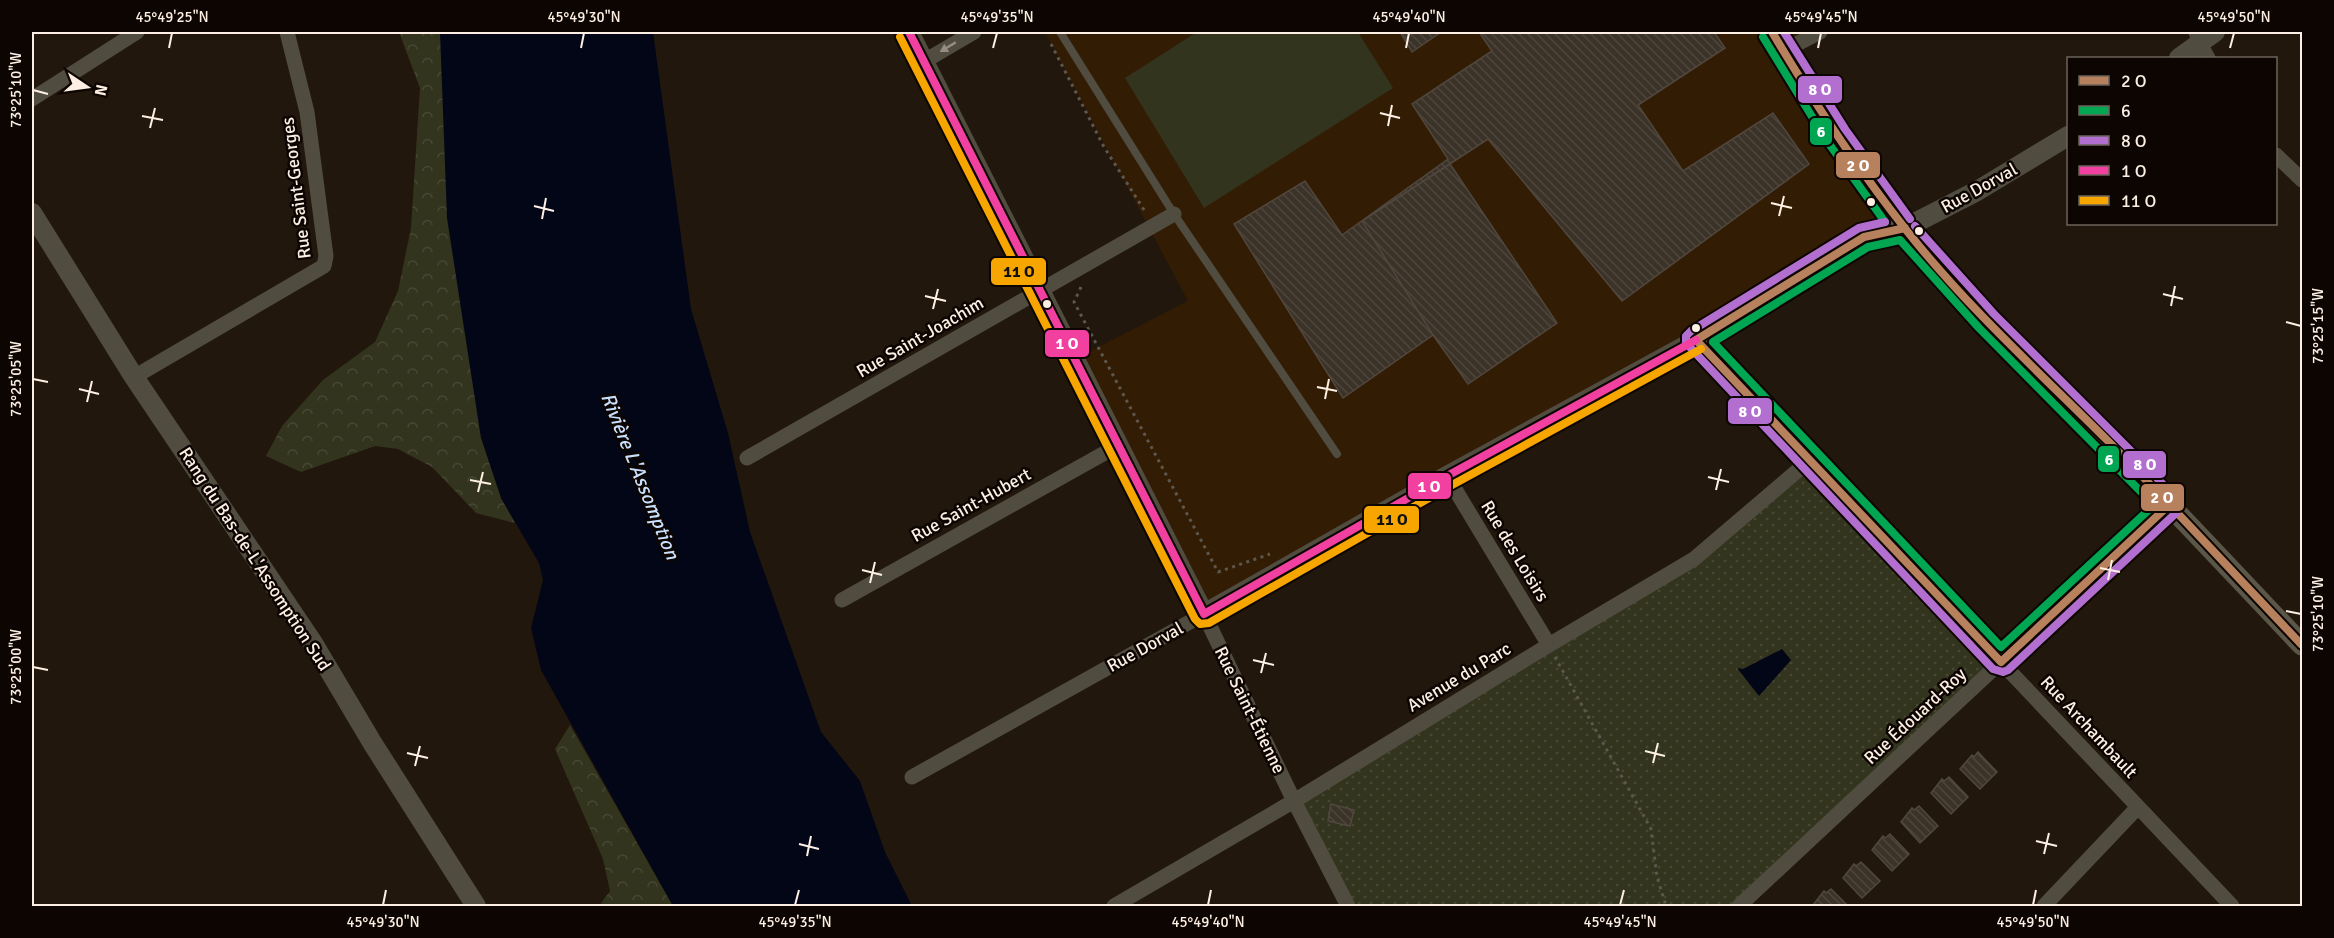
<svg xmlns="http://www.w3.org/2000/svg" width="2334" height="938" viewBox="0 0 2334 938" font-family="Signika,sans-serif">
<defs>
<pattern id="forest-crowns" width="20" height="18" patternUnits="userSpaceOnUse" patternTransform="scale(1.5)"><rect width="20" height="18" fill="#33341e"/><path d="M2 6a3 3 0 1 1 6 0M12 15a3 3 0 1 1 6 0" fill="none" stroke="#474834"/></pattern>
<pattern id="park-dots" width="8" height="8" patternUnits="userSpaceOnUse" patternTransform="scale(1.5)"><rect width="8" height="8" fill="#33341e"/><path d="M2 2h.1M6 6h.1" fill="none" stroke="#474834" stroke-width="1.8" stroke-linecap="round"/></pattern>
<pattern id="building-back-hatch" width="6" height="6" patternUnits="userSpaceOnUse" patternTransform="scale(1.5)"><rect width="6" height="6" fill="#3b3228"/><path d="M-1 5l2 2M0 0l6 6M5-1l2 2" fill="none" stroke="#4e463d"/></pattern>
</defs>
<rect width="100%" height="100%" fill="#22170c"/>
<path fill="#331c04" d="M1045,32H1820L1784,51L1905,228L1864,237L1204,614L1075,359L1188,301Z"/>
<path fill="#33341e" d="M1197,32H1358L1393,88L1204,208L1125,78Z"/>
<path fill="url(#forest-crowns)" d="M399,32H440L501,498L515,523L476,513L432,467L398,449L375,446L301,472L266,456L282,426L323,380L375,342L398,291L411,228L420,88Z
M570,725L673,906H599L610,891L603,859L555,749Z"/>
<path fill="url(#park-dots)" d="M1810,460L2001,662L1739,906H1348L1294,801L1694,559Z"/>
<path fill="#030617" d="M440,32H653L691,309L728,433L750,532L821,732L860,781L885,852L912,906H673L541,670L531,628L543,580L539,563L501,498L481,438L447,218Z
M1782,649L1791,660L1759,696L1737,668L1743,669Z"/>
<path fill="url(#building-back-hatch)" stroke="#50473e" stroke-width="1.5" d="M1400,32H1441L1412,52Z
M1479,32H1714L1725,48L1638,105L1683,171L1773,113L1809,164L1622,301L1488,139L1362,221L1433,335L1343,398L1234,224L1305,181L1342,235L1448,159L1412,104L1492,51Z
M1450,164L1557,323L1468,384L1433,335L1362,221Z
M1978,752L1997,772L1980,789L1960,769L1972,755L1974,757Z
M1949,777L1968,797L1951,814L1931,793L1942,779L1944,781Z
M1331,804L1354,810L1350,826L1328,821Z
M1919,806L1938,826L1920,843L1901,822L1912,808L1914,810Z
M1890,834L1909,854L1892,871L1872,850L1883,836L1885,838Z
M1861,862L1880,881L1862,898L1843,878L1854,864L1856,866Z
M1831,889L1848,906L1813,905L1824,891L1826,893Z"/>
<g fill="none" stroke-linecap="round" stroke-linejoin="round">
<path stroke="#5d574d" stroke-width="3" stroke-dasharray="3 4.5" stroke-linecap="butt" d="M1051,44L1104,147L1146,213
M1081,287L1074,302L1218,572L1270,554
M1555,657L1651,829L1657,877L1666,906"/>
<path stroke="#504c40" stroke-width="8" d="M1060,32L1174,214L1337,454"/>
<path stroke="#504c40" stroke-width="15" d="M2196,32L2200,44L2208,58
M1783,51L1820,32
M923,62L974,32
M32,99L137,32
M2276,155L2302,180
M1696,340L2232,906
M134,377L324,266L326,256L307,112L287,32
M747,458L1174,214
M1447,476L1549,645
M842,600L1119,445
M912,777L1204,614L1294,801L1348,906
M1114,906L1294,801L1549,645L1694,559L1810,460
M1739,906L2169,505
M2044,906L2138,807"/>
<path stroke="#504c40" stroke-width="20" d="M909,32L1204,614L1447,476L1696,340L1864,237L1905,228L1977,191L2068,136
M2179,58L2215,32
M32,213L134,377L313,643L373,744L476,906"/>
<path stroke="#5b5748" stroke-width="21" d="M1772,32C1826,125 1887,214 1960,293C2015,352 2074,406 2130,464C2188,524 2245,585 2302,645"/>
<g stroke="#0c0501" stroke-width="12">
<path id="bus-1" d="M1772,32C1813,101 1857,168 1907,231C1967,307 2039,372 2108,441C2174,508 2237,577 2302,645
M1905,228L1864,237L1696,340L2001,662L2169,505"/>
</g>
<g stroke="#0c0501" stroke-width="12">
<path id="bus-2" d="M1763,37L1827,141L1885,222
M1900,240L1979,328L2154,505L2001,647L1713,342L1868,247Z"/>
</g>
<g stroke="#0c0501" stroke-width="12">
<path id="bus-3" d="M1784,32L1845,129L1910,219
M1885,222L1859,228L1691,331L1686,336V343L1993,669L2003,672L2008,670L2176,513L2179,503L2151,471L1994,314L1915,226"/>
</g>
<g stroke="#0c0501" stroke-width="12">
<path id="bus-4" d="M909,32L1204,614L1447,476L1696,340"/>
</g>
<g stroke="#0c0501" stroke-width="12">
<path id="bus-5" d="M900,37L1195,619L1200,624L1209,623L1452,485L1701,349"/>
</g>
<use href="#bus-1" stroke="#b6815c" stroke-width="8"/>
<use href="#bus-2" stroke="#00a651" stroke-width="8"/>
<use href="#bus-3" stroke="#b36fd0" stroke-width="8"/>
<use href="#bus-4" stroke="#f240a1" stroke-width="8"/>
<use href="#bus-5" stroke="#f7a600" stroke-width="8"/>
</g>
<defs><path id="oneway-solid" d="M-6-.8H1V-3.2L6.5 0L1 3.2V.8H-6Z" transform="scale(1.5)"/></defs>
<use fill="#958d81" href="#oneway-solid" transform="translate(948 47) rotate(149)"/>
<path fill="none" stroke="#fdefe3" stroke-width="2" d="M169,48L172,33M581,48L584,33M993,48L997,33M1406,48L1409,33M1818,48L1821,33M2230,48L2234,33M33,90L48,94M1380,113L1400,118M142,116L163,120M1388,126L1392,105M150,128L155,108M1771,203L1792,208M534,206L554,211M1779,216L1784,196M542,219L546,198M2163,294L2183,299M925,296L946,301M2171,306L2175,286M933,309L938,289M2286,322L2301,326M33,379L48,382M1317,387L1337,391M79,389L99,394M1325,399L1329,379M87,402L92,381M1708,477L1729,482M470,480L491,484M1716,490L1721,469M478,492L483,472M2100,568L2120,572M862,570L882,575M2108,580L2112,560M870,583L875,562M2286,611L2301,614M1253,660L1274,665M33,667L48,670M1261,673L1266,653M1645,751L1665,756M407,753L428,758M1653,763L1658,743M415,766L420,746M2036,841L2057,846M799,844L819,849M2044,854L2049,833M807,856L811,836M383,905L386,890M795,905L799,890M1208,905L1211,890M1620,905L1624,890M2033,905L2036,890"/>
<g fill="#fdefe3" stroke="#0c0501" stroke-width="2">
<circle cx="1871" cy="202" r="5"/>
<circle cx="1919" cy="231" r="5"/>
<circle cx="1047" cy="304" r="5"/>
<circle cx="1696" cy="328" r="5"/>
</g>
<g text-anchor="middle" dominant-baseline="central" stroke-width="5" stroke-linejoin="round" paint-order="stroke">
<g font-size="18" fill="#fdefe3" stroke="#0c0501">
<text transform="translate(296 188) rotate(-97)">Rue Saint-Georges</text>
<text transform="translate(1979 188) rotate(-29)">Rue Dorval</text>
<text transform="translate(920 337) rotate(-30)">Rue Saint-Joachim</text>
<text transform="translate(971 505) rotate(-29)">Rue Saint-Hubert</text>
<text transform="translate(1515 551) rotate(59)">Rue des Loisirs</text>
<text transform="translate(255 559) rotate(57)">Rang du Bas-de-L'Assomption Sud</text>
<text transform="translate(1145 647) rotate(-29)">Rue Dorval</text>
<text transform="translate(1459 677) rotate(-31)">Avenue du Parc</text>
<text transform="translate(1250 710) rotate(64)">Rue Saint-Étienne</text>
<text transform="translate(1915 716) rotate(-43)">Rue Édouard-Roy</text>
<text transform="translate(2089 727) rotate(47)">Rue Archambault</text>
</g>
<g font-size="20" font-style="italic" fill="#c8dfff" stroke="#0c0501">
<text transform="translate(640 476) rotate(68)">Rivière L'Assomption</text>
</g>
</g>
<g stroke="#0c0501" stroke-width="2">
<rect x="1797" y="75" width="46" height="29" rx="6" fill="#b36fd0"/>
<rect x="1809" y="117" width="24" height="29" rx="6" fill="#00a651"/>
<rect x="1835" y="151" width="46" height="28" rx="6" fill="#b6815c"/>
<rect x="990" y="257" width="57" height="29" rx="6" fill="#f7a600"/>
<rect x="1044" y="329" width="46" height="29" rx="6" fill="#f240a1"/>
<rect x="1727" y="397" width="46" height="28" rx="6" fill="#b36fd0"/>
<rect x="2097" y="445" width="23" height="28" rx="6" fill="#00a651"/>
<rect x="2122" y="450" width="45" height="29" rx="6" fill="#b36fd0"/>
<rect x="1407" y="472" width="45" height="28" rx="6" fill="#f240a1"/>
<rect x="2140" y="483" width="45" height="29" rx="6" fill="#b6815c"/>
<rect x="1363" y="505" width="57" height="29" rx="6" fill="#f7a600"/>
</g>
<g font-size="16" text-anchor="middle" font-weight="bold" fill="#fff">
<text x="1820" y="95">8 O</text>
<text x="1821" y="137">6</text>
<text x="1858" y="171">2 O</text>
<text x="1067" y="349">1 O</text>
<text x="1750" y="417">8 O</text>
<text x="2109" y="465">6</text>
<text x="2145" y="470">8 O</text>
<text x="1429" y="492">1 O</text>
<text x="2162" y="503">2 O</text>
</g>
<g font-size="16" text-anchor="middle" font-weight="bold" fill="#111">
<text x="1019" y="277">11 O</text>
<text x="1392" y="525">11 O</text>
</g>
<rect width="2334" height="938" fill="none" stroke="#0c0501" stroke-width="66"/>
<rect x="2067" y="57" width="210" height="168" fill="#0c0501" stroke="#6c635b" stroke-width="1.5"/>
<rect x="2079" y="76" width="30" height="9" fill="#b6815c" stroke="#6c635b" stroke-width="1.5"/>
<text x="2121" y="87" font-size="18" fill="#fdefe3">2 O</text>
<rect x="2079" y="106" width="30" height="9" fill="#00a651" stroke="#6c635b" stroke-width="1.5"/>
<text x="2121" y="117" font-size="18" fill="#fdefe3">6</text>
<rect x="2079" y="136" width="30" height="9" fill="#b36fd0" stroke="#6c635b" stroke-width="1.5"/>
<text x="2121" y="147" font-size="18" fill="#fdefe3">8 O</text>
<rect x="2079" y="166" width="30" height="9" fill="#f240a1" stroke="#6c635b" stroke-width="1.5"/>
<text x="2121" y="177" font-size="18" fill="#fdefe3">1 O</text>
<rect x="2079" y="196" width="30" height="9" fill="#f7a600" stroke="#6c635b" stroke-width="1.5"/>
<text x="2121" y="207" font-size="18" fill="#fdefe3">11 O</text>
<g transform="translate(87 87) rotate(103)" stroke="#0c0501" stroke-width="4.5" paint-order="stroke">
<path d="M0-4.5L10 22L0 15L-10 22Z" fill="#fdefe3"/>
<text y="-9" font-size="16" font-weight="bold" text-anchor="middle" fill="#fdefe3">N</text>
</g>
<rect x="33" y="33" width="2268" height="872" fill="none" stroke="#fdefe3" stroke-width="2"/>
<g font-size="15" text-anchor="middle" fill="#fdefe3">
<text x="172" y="22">45°49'25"N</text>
<text x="584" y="22">45°49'30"N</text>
<text x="997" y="22">45°49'35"N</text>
<text x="1409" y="22">45°49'40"N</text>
<text x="1821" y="22">45°49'45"N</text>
<text x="2234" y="22">45°49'50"N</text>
<text transform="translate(16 90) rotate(-90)" y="5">73°25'10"W</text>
<text transform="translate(2318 326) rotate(-90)" y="5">73°25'15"W</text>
<text transform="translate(16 379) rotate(-90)" y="5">73°25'05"W</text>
<text transform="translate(2318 614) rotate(-90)" y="5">73°25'10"W</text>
<text transform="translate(16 667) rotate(-90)" y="5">73°25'00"W</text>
<text x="383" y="927">45°49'30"N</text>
<text x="795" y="927">45°49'35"N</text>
<text x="1208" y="927">45°49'40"N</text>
<text x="1620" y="927">45°49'45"N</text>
<text x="2033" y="927">45°49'50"N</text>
</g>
</svg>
